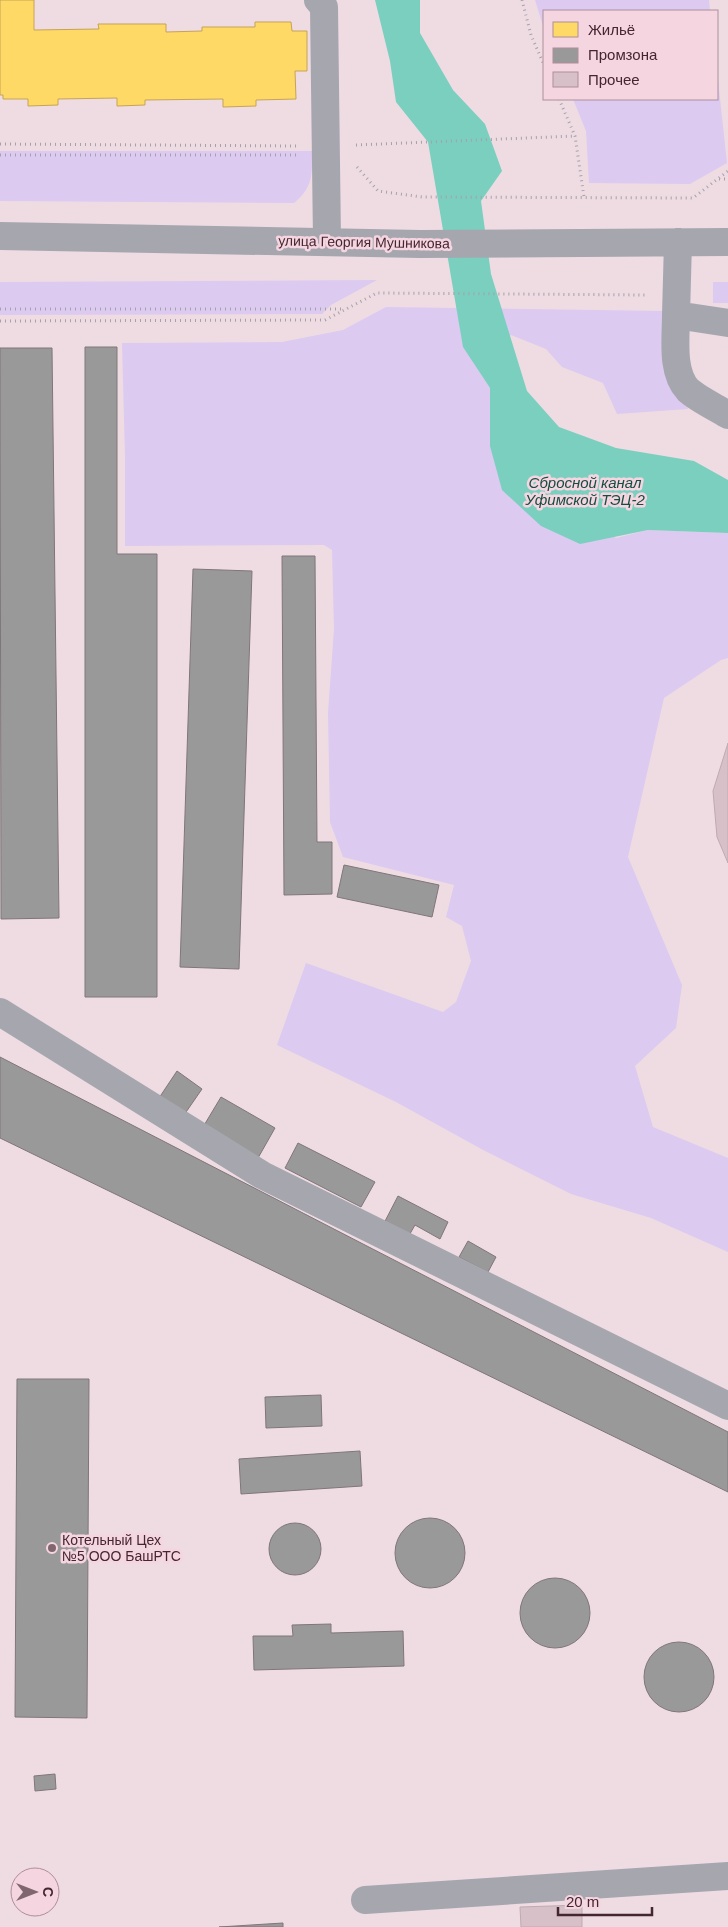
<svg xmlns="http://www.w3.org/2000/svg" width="728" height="1927" viewBox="0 0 728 1927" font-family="Arial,sans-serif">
<rect width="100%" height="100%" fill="#eedce2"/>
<path fill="#dccaf1" d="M535,0H709L710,11H544V29Z
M717,71L727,163L690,184L589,183L586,131L573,99H717Z
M0,151H313C311,174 314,187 294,203L0,201Z
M377,280L331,305L322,314L0,315V282Z
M713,282H728V303H713Z
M386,307L665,311L668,364L688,409L617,414L603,383L562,367L546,349L511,335L473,362L490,388V446L616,538L648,530L728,533V658L721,660L664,698L628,857L682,985L676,1028L635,1066L653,1127L728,1158V1252L651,1218L571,1194L485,1151L396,1102L277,1045L306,963L443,1012L456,1002L471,961L462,926L446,917L454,885L343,857L330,822L328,713L334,629L332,550L324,545L125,546V457L122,343L282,342L343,330Z"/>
<path fill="#7acfbf" d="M375,0H420V33L453,90L485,124L502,171L481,201L491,274L527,391L559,427L616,448L694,461L728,480V533L648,530L580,544L541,526L502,490L490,446V388L463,347L428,142L396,102L390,61Z"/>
<path fill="#ffd966" stroke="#c7a356" d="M0,0H34V30L99,29L98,24H166V32L202,31V27H255V22H291L292,31H307V71H295L296,99L256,100V106L223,107V99L145,100V105L117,106V98L58,99V105L28,106V99H3V95H0Z"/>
<path fill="#999" stroke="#80767a" d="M85,347H117V554H157V997H85Z
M0,348H52L59,918L1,919Z
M282,556H315L317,842H332V894L284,895Z
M193,569L252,571L239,969L180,967Z
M344,865L439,885L432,917L337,897Z
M0,1057L728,1432V1492L0,1138Z
M177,1071L202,1089L184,1115L159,1098Z
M221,1097L275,1128L258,1158L203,1127Z
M298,1143L375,1182L361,1207L285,1168Z
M398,1196L448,1222L440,1239L415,1225L407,1239L382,1227Z
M468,1241L496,1257L488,1272L459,1257Z
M17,1379H89L87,1718L15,1717Z
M321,1395L322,1426L266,1428L265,1397Z
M360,1451L362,1486L241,1494L239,1459Z
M395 1553a35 35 0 1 1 70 0a35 35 0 1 1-70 0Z
M269 1549a26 26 0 1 1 52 0a26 26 0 1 1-52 0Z
M520 1613a35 35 0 1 1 70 0a35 35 0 1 1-70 0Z
M331,1624V1633L403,1631L404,1666L254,1670L253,1636H293L292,1625Z
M644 1677a35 35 0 1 1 70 0a35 35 0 1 1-70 0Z
M55,1774L56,1789L35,1791L34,1776Z
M283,1923V1927H219Z"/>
<path fill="#d7c0c8" stroke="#c0aab2" d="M728,743V863L717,837L713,791Z
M582,1905V1927H521L520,1907Z"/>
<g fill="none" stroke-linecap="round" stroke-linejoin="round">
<path stroke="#a5a2a9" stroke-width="3" stroke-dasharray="1 4" stroke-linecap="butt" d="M522,0L531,35L544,65
M559,99L575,136L584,197
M0,144L296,146
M356,145L575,136
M0,155H296
M357,167L378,191L422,197L693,198L728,171
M719,179H728
M0,309H344
M0,321L325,320L377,293L646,295"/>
<path stroke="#a6a6af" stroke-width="28" d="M318,0L324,7L327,241
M0,236L420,244L728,242
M676,315L678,242
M728,323L676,315C676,338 671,372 688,390C698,399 717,408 728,415
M0,1012L262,1175L728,1406
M365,1900L728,1876"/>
</g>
<circle fill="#80666f" stroke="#f5d5df" stroke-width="2" cx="52" cy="1548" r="5"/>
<g text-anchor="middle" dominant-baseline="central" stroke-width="5" stroke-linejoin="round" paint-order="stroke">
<g font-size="14" fill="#442631" stroke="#f5d5df">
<text transform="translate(364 242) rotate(1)">улица Георгия Мушникова</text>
</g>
<g font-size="14" fill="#442631" stroke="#f5d5df" text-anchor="start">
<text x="62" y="1540">Котельный Цех<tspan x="62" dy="16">№5 ООО БашРТС</tspan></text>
</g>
<g font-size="15" font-style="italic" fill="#164d42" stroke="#f5d5df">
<text x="585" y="482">Сбросной канал<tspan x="585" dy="17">Уфимской ТЭЦ-2</tspan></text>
</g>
</g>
<rect x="543" y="10" width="175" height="90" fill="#f5d5df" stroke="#ae8f99"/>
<rect x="553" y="22" width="25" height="15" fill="#ffd966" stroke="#ae8f99"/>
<text x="588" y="35" font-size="15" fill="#442631">Жильё</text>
<rect x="553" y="48" width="25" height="15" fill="#999999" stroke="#ae8f99"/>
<text x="588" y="60" font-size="15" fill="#442631">Промзона</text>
<rect x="553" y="72" width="25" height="15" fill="#d7c0c8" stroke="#ae8f99"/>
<text x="588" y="85" font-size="15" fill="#442631">Прочее</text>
<g transform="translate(35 1892) rotate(90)"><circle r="24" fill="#f5d5df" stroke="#ae8f99"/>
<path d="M0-4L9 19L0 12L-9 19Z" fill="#80666f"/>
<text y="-8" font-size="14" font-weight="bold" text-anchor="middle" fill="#442631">С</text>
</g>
<path d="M558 1907v8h94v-8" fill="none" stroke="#442631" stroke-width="2.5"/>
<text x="566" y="1907" font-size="15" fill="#442631" stroke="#f5d5df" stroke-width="4" paint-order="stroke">20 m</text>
</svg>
